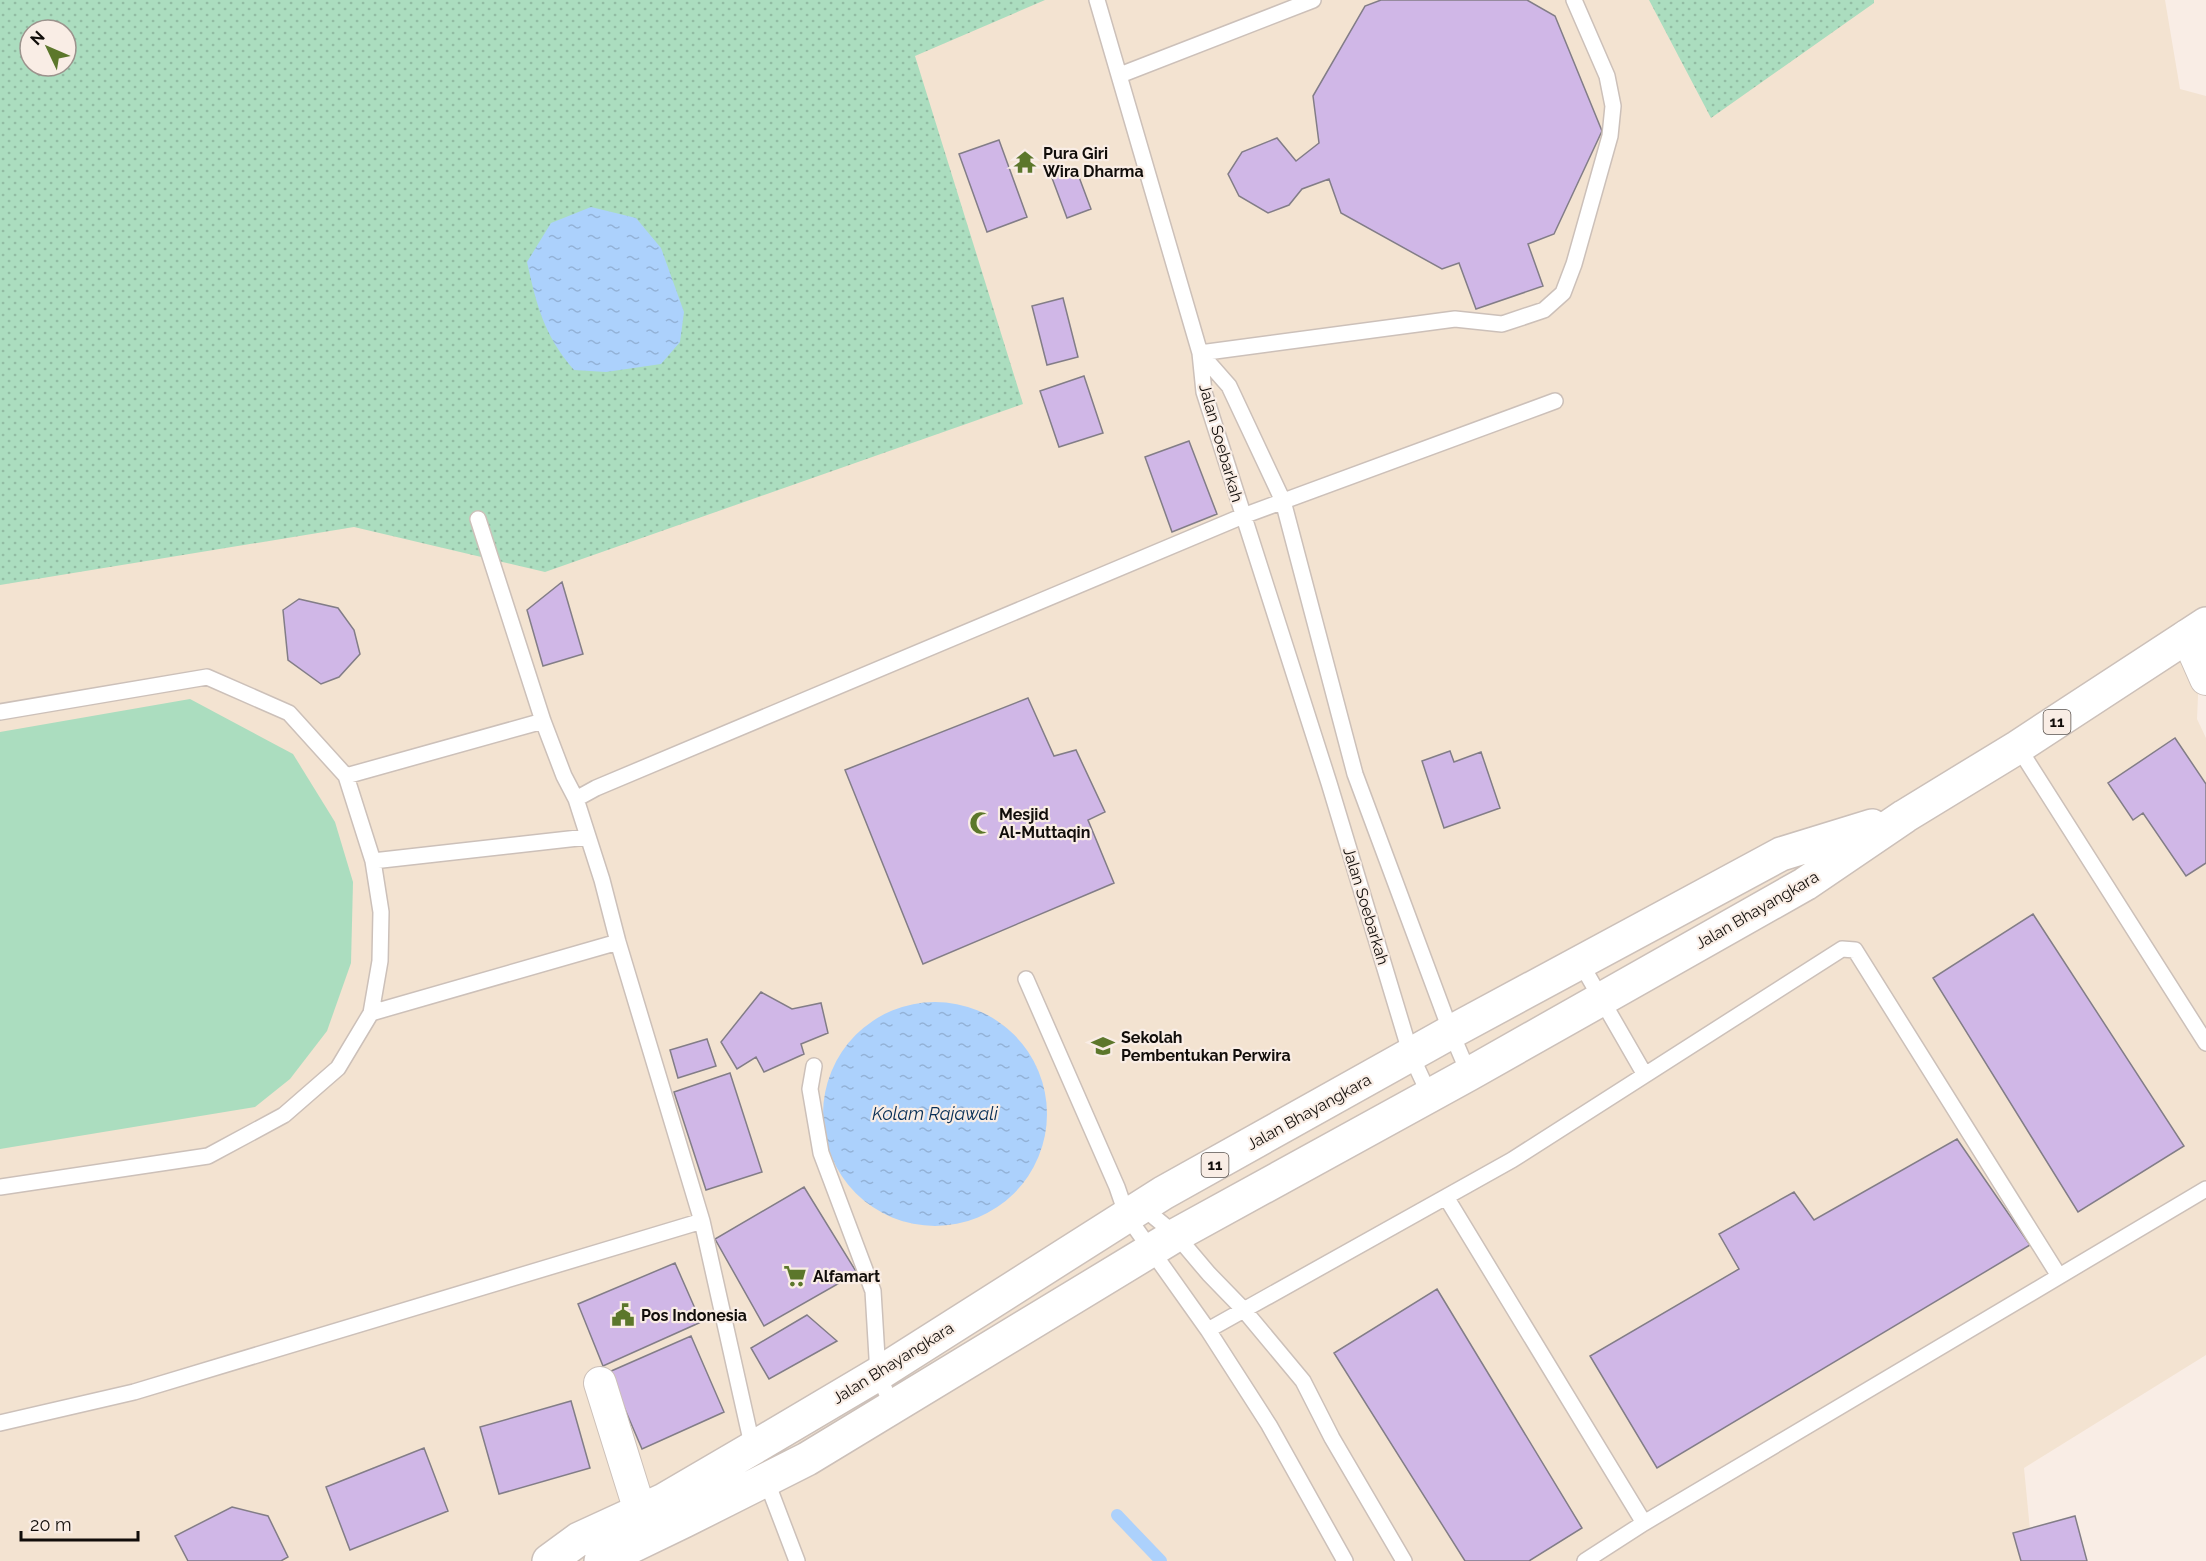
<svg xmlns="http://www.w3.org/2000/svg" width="2206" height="1561" viewBox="0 0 2206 1561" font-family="Raleway,sans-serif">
<defs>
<pattern id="grass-dots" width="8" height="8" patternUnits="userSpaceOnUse" patternTransform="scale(1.5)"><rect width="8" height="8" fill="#abddbf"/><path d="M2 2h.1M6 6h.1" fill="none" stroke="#92bca3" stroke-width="1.8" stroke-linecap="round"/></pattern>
<pattern id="water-ripples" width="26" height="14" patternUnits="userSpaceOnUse" patternTransform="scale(1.5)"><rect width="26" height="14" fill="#acd1fc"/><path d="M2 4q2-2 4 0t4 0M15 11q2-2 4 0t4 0" fill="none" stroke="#93b2d7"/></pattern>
</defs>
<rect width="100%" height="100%" fill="#f9ede5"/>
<path fill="#f3e3d1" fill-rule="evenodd" d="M0,0H2165L2180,89L2206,96V640L2200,649L2197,719L2206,738V1355L2024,1468L2033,1561H0ZM30,30H66V66H30Z"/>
<path fill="url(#grass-dots)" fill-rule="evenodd" d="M0,0H1045L915,56L1023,404L545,572L354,527L0,585ZM30,30H66V66H30Z
M1649,0H1874V3L1711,118Z"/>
<path fill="#abddbf" d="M190,699L293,754L335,822L353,882L351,963L327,1031L290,1079L255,1107L0,1149V732Z"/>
<path fill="url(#water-ripples)" d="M591,207L636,218L661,248L684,312L680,342L661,364L606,372L574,370C544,335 537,307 527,262L551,223Z
M823 1114a112 112 0 1 1 224 0a112 112 0 1 1-224 0Z"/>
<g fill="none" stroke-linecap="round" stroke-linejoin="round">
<path stroke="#acd1fc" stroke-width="12" d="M1117,1515L1161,1561"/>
</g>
<path fill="#d0b7e7" stroke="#827d87" stroke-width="1.5" d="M1381,0H1527L1555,16L1602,131L1554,234L1528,244L1543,286L1476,309L1459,263L1442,269L1341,213L1329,179L1302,189L1289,205L1268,213L1239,196L1228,174L1242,152L1277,138L1296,161L1319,143L1313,96L1365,6Z
M999,140L1027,217L987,232L959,154Z
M1076,169L1091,209L1067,218L1052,178Z
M1063,298L1078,357L1047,365L1032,306Z
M1084,376L1103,433L1059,447L1040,391Z
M1189,441L1217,514L1172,532L1145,457Z
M562,582L583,654L543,666L527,610Z
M299,599L338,608L354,630L360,654L339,677L321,684L288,660L283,610Z
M1028,698L1054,756L1076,750L1105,812L1088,820L1114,883L923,964L845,770Z
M2175,738L2206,784V863L2186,876L2143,813L2133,820L2108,783Z
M1450,751L1454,762L1481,752L1500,808L1444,828L1422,761Z
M2033,914L2184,1146L2078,1212L1933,978Z
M761,992L792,1009L821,1003L828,1033L801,1044L804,1054L764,1072L756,1057L737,1069L721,1042Z
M707,1039L716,1066L678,1078L670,1050Z
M730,1073L762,1172L706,1190L674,1092Z
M1957,1139L2030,1245L1657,1468L1590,1356L1739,1269L1719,1234L1794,1192L1814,1220Z
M804,1187L857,1273L764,1326L715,1239Z
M675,1263L701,1322L603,1366L578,1304Z
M1437,1289L1582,1528L1529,1561H1465L1334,1353Z
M807,1315L837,1341L769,1379L751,1348Z
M691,1336L724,1412L642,1449L609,1372Z
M571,1401L590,1468L499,1494L480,1427Z
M424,1448L448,1511L350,1550L326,1487Z
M232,1507L268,1516L288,1557L281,1561H188L175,1536Z
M2075,1516L2087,1561H2021L2013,1533Z"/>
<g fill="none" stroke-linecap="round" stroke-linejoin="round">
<g stroke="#ccc0b9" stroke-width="18">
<path id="lane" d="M1097,0L1200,353L1204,392L1329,783L1411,1055L1430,1096
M1120,75L1313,0
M1200,353L1229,386L1283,501L1355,774L1451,1032L1469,1074
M1200,353L1455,319L1502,324L1544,310L1563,293L1574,264L1610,136L1613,106L1607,76L1574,0
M478,519L543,721L564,776L576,799
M0,712L207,677L289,713L346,776L543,721
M2018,747L2206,1043
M373,861L587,837
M1580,962L1645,1075
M1026,979L1117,1187L1127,1216L1208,1330L1269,1425L1345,1561
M371,1013L618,942
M814,1066L810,1089L821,1153L873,1291L878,1374L893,1408
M0,1187L208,1156L284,1115L338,1068L371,1013L380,961L381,912L373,861L346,776
M1446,1197L1644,1523
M1141,1206L1176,1235L1209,1274L1243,1309L1303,1381L1332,1438L1404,1561
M1208,1330L1512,1160L1842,949L1855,950L2059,1276
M0,1423L134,1392L702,1221
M753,1449L702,1221L618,942L602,880L576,799L596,788L1243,516L1555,401
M765,1477L797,1561
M1585,1561L1644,1523L2206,1189"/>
</g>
<g stroke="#ccc0b9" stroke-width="34">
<path id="street" d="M2187,636L2206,679
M600,1383L640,1511"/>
</g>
<g stroke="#ccc0b9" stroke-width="36">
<path id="highway" d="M549,1561L579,1539L664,1500L753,1448L878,1374L1163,1193L1451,1032L1781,854L1872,826
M601,1561L684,1521L807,1459L1176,1235L1469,1074L1805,884L1905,816L2018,747L2206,624"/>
</g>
<use href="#lane" stroke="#fff" stroke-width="15"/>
<use href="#street" stroke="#fff" stroke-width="32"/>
<use href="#highway" stroke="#fff" stroke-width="33"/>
</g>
<defs>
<g id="temple-bare" transform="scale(1.8)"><path d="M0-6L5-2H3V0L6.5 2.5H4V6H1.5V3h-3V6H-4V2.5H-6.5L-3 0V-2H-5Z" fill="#5c772b" stroke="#f9ede5" stroke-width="2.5" paint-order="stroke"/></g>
<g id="mosque-bare" transform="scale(1.8)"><path d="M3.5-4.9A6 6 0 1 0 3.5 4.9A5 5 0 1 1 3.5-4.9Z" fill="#5c772b" stroke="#f9ede5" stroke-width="2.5" paint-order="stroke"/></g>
<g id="university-bare" transform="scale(1.8)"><path d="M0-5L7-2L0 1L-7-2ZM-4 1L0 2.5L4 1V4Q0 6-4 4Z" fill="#5c772b" stroke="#f9ede5" stroke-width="2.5" paint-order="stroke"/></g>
<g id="supermarket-bare" transform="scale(1.8)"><path d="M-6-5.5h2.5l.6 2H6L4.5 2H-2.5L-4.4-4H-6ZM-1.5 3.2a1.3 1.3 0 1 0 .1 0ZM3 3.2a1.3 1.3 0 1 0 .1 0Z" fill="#5c772b" stroke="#f9ede5" stroke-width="2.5" paint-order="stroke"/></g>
<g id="civic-bare" transform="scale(1.8)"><path d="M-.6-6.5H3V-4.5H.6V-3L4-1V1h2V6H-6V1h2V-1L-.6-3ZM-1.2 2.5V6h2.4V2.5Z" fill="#5c772b" stroke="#f9ede5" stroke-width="2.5" paint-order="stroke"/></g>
</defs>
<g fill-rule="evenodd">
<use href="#temple-bare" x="1025" y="162"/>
<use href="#mosque-bare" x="981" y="823"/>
<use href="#university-bare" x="1103" y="1046"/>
<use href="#supermarket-bare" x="795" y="1276"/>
<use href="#civic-bare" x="623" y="1315"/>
</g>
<g text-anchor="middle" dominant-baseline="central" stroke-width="4.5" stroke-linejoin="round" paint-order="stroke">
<g fill="#f9ede5" stroke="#57504c" stroke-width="1.5">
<rect x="2043.5" y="710" width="27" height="24" rx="4.5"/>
<rect x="1201.5" y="1153" width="27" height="24" rx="4.5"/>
</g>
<g font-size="15" font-weight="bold" fill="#110d0a">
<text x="2057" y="722">11</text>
<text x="1215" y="1165">11</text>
</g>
<g font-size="16" font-weight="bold" fill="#110d0a" stroke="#f9ede5" text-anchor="start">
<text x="1043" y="153">Pura Giri<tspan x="1043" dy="18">Wira Dharma</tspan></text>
<text x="999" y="814">Mesjid<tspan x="999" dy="18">Al-Muttaqin</tspan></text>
<text x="1121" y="1037">Sekolah<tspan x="1121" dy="18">Pembentukan Perwira</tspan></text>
<text x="813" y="1276">Alfamart</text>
<text x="641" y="1315">Pos Indonesia</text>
</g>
<g font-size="16" fill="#110d0a" stroke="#f9ede5">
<text transform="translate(1221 443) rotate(74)">Jalan Soebarkah</text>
<text transform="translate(1366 906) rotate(73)">Jalan Soebarkah</text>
<text transform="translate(1757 910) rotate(-30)">Jalan Bhayangkara</text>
<text transform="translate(1309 1112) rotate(-29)">Jalan Bhayangkara</text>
<text transform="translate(893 1363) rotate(-32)">Jalan Bhayangkara</text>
</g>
<g font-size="18" font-style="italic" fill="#082f56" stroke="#f9ede5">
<text x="935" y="1113">Kolam Rajawali</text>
</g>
</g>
<g transform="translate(48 48) rotate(314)"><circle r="28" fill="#f9ede5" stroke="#9c938d" stroke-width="1.5"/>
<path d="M0-4.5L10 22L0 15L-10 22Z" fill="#5c772b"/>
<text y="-9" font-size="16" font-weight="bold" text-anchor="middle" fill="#110d0a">N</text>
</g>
<path d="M21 1531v9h117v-9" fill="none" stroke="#110d0a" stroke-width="3"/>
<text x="30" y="1531" font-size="18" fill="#110d0a" stroke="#f9ede5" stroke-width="4.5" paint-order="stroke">20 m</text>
</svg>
